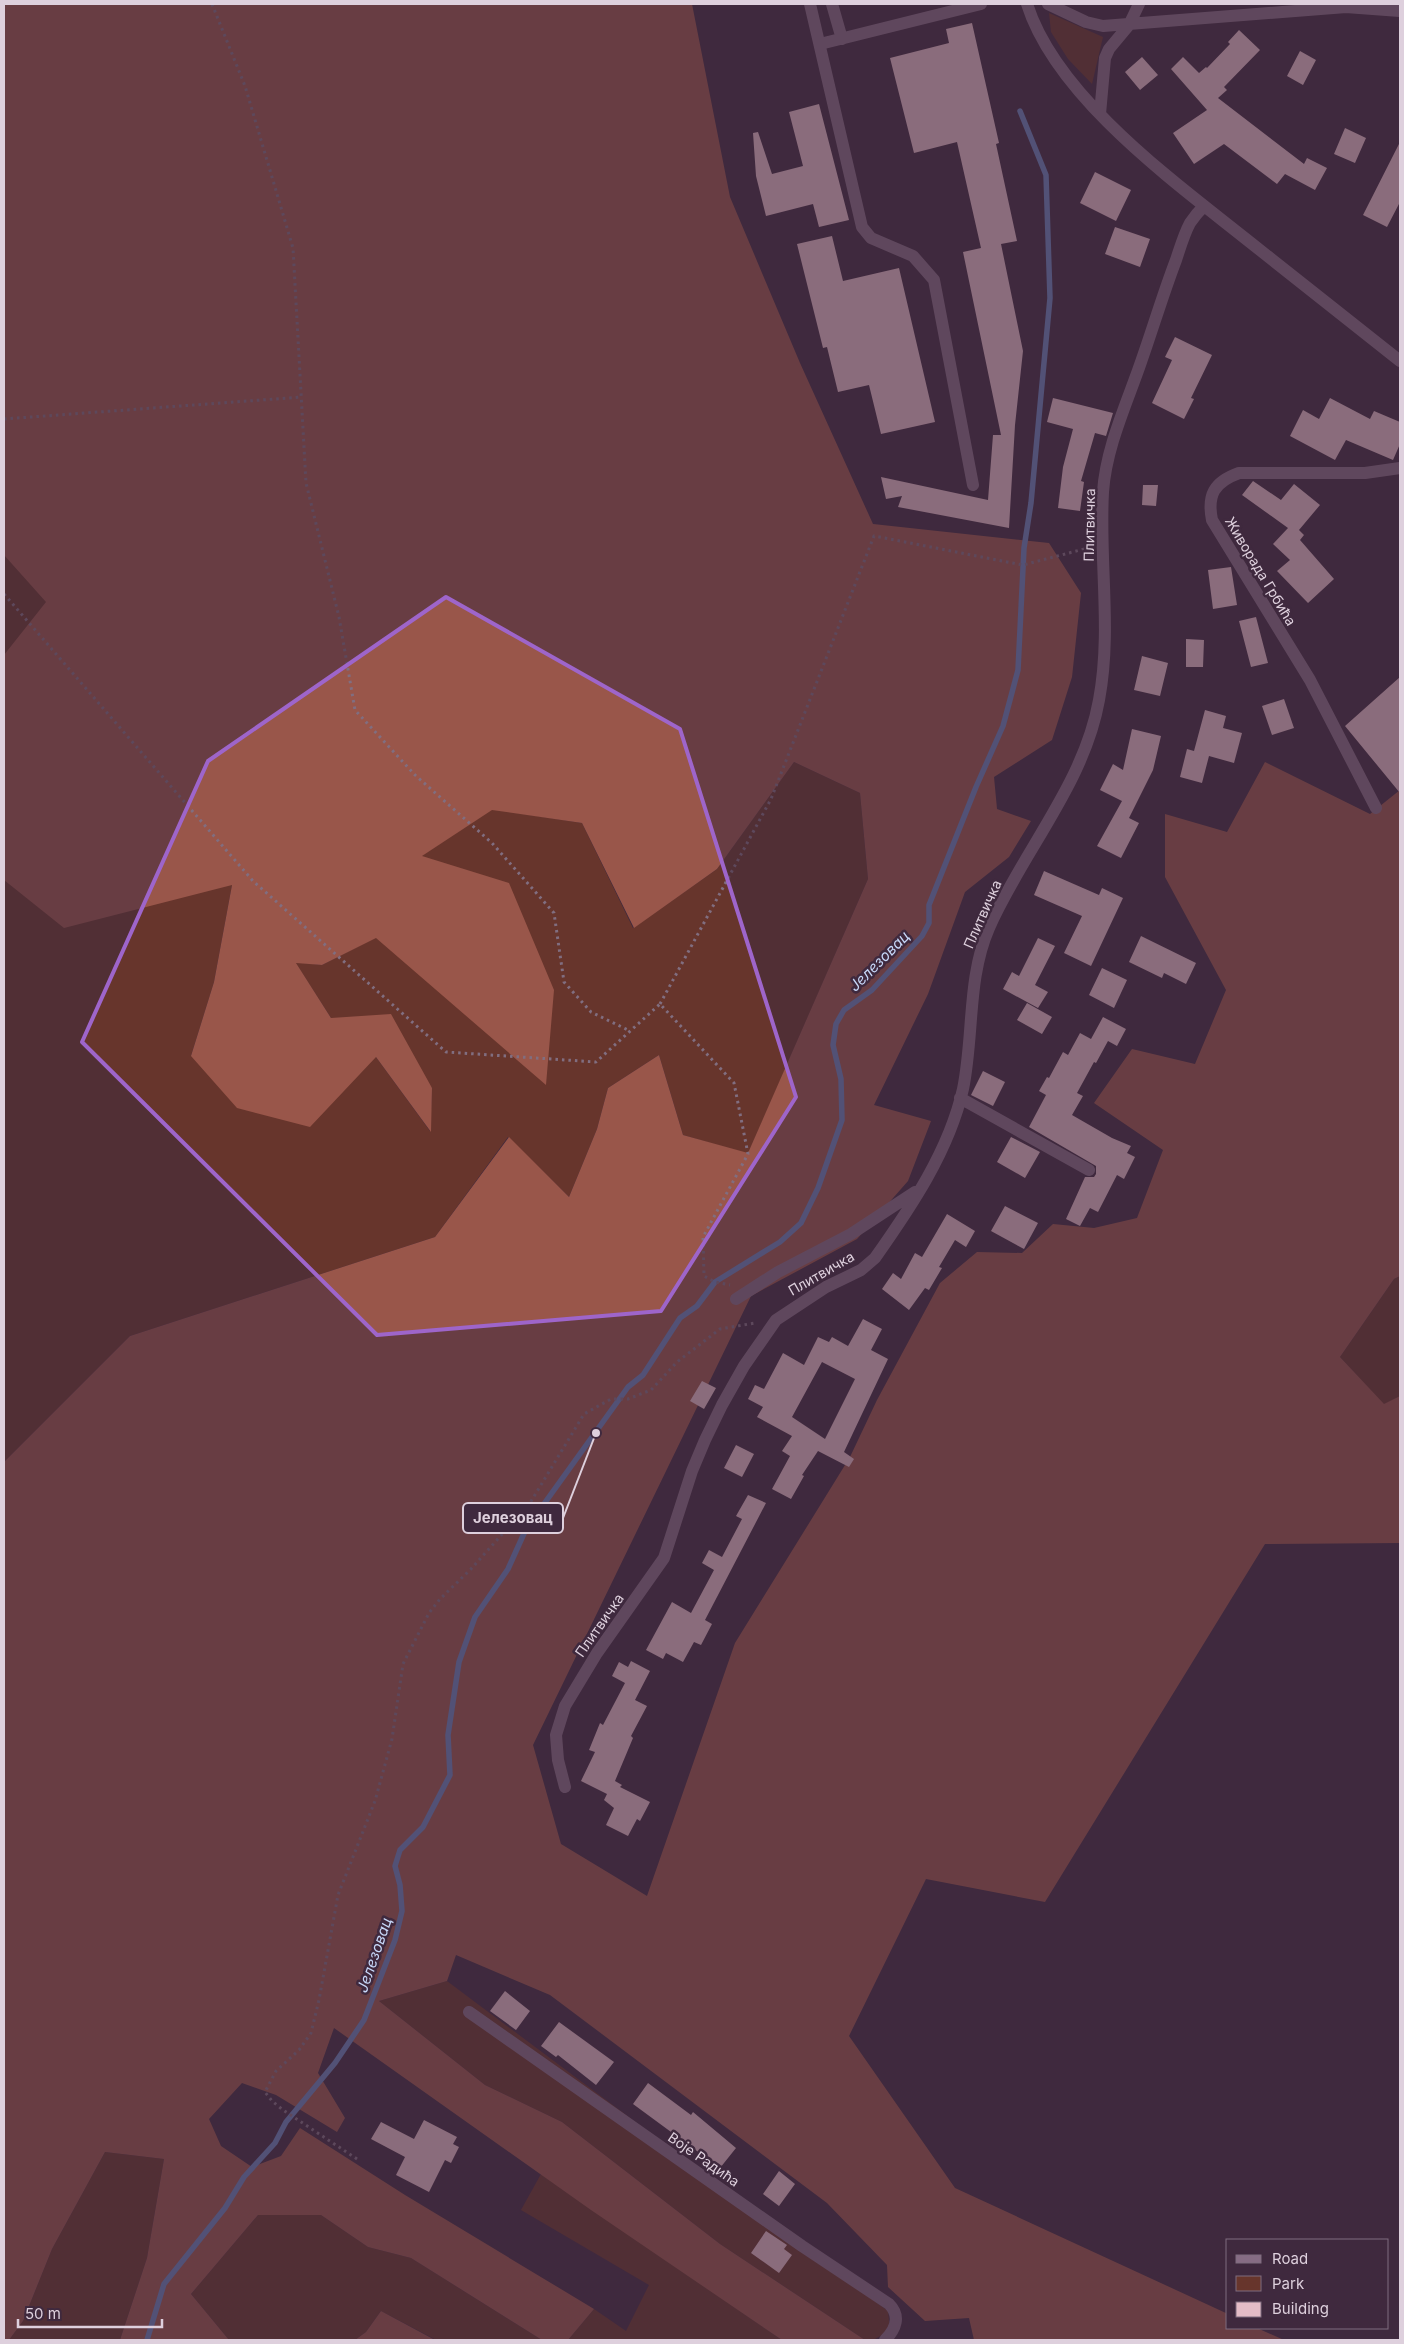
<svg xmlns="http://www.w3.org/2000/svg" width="1404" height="2344" viewBox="0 0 1404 2344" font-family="Inter,sans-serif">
<rect width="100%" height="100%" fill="#3f293e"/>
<path fill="#67352c" d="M1049,13L1103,37L1092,84L1068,59L1051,32Z
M4,72L232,885L214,982L191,1056L376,1057L430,1131L432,1088L331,1018L295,962L322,965L376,937L546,1084L421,856L492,809L582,823L633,928L717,869L794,762L860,793L868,879L748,1154L683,1135L659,1055L608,1088L597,1129L569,1197L508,1137L435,1237L130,1336L4,1462Z
M1400,1276V1396L1384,1405L1340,1357L1394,1279Z
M447,1981L888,2311L890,2331L873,2340H865L720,2244L562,2122L485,2085L379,2001Z
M105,2152L164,2159L147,2258L120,2340H9L23,2321L52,2249Z
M541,2174L782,2340H568L594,2309L626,2331L649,2285L521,2210Z
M258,2215H321L368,2247L411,2258L542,2340H436L381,2311L366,2332L355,2340H229L191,2294Z"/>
<path fill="#99564a" d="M4,4H692L730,197L800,363L873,524L1049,543L1081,593L1072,677L1052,740L994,777L997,809L1031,821L1009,857L965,892L928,994L874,1105L931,1121L908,1181L857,1239L751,1296L533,1745L561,1844L647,1896L735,1643L850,1457L877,1400L940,1283L977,1252L1022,1253L1053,1224L1094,1228L1137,1218L1163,1150L1094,1103L1132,1049L1195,1064L1226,990L1165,877V814L1227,832L1265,762L1370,814L1400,790V1276L1394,1279L1340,1357L1384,1404L1400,1396V1543L1265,1544L1045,1902L926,1879L849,2036L955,2188L1228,2314V2328H1257L1284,2340H974L969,2318L925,2321L888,2287L887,2265L827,2203L550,1995L456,1955L447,1981L379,2001L485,2085L562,2122L720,2244L865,2340H782L591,2210L334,2028L318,2073L345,2118L337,2132L276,2095L242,2083L209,2119L221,2146L252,2167L281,2156L300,2128L405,2195L594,2309L568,2340H542L411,2258L368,2247L321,2215H258L191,2294L229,2340H120L147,2258L164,2159L105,2152L52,2249L23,2321L9,2340H4V1462L130,1336L435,1237L509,1137L569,1197L597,1129L608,1088L659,1055L683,1135L748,1153L868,879L860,793L794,762L717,869L634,928L582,823L492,810L422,856L509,883L554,990L546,1085L376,938L322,965L296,963L331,1018L391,1014L432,1088L431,1132L376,1057L310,1127L237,1108L191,1056L214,982L232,885L64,928L4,880V655L46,602L4,555Z
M381,2311L435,2340H355L366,2332Z"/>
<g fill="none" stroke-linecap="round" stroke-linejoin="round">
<path stroke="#6881ba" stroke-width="5.5" d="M147,2340L164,2284L225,2208L244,2177L275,2143L286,2122L335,2063L364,2020L395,1940L402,1911L400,1885L395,1866L400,1850L423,1827L450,1775L448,1735L459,1662L475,1617L508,1569L526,1529L628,1387L643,1375L680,1318L697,1306L715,1282L780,1242L801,1223L818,1188L842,1120L841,1079L833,1045L836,1024L844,1010L872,990L922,936L929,923V905L976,787L1003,726L1018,670L1024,548L1031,503L1050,298L1046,175L1020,111"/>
</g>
<path fill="#e4bcc7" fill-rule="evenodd" d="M972,23L999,143L996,144L1017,241L1001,244L1023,351L1015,425L1009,528L898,507L902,496L886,499L881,477L988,500L993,435H1001L963,252L981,248L957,142L914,153L890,58L949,43L946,29Z
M1239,30L1260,50L1224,87L1227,90L1218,98L1304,164L1307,158L1327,168L1315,190L1285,174L1277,184L1224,144L1194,164L1173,133L1207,110L1171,69L1183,57L1199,73L1206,67L1207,68L1230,44L1228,42Z
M1300,51L1316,60L1303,85L1287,76Z
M1142,57L1158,75L1140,90L1125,72Z
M819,104L849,220L819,227L813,204L766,216L756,176L753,133L758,132L772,174L803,166L789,112Z
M1345,128L1366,138L1355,163L1334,154Z
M1400,142V202L1387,227L1363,215Z
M1095,172L1131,190L1116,221L1080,203Z
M1115,227L1150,239L1140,267L1105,254Z
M832,236L843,281L899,268L935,422L881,434L869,385L838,392L827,347L823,348L797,244Z
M1175,337L1212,355L1191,398L1194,399L1184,419L1152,403L1172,360L1165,357Z
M1053,398L1113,413L1106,436L1095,433L1081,481L1084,482L1080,511L1058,508L1063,467L1073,429L1047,422Z
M1330,398L1370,419L1374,411L1400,422V444L1393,460L1346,440L1335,460L1290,436L1303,410L1319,419Z
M1253,481L1281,500L1294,484L1320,505L1299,530L1304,535L1300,540L1334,579L1308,603L1277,571L1290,560L1273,544L1288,528L1242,495Z
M1143,485H1158L1156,506L1142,505Z
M1231,567L1237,605L1213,609L1208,570Z
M1256,617L1268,663L1251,667L1239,621Z
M1186,639L1204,640L1203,667H1186Z
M1142,656L1168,663L1160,696L1134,690Z
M1400,677V793L1345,726Z
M1284,699L1294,728L1272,735L1262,706Z
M1205,710L1226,716L1223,728L1242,733L1234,763L1209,756L1202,783L1180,777L1187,749L1194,751Z
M1132,729L1161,736L1153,770L1129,818L1139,823L1121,858L1097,846L1122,801L1100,790L1113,764L1123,770Z
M1044,871L1099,895L1102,888L1123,898L1091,966L1064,953L1082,916L1034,895Z
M1141,936L1196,963L1186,984L1164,973L1162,978L1129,962Z
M1038,938L1055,946L1035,985L1048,992L1038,1008L1003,989L1012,972L1019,976Z
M1102,968L1127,980L1114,1008L1089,995Z
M1027,1003L1052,1017L1042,1034L1017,1020Z
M1103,1017L1126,1029L1117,1046L1108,1041L1096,1063L1094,1062L1077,1093L1083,1096L1072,1115L1112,1138L1131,1146L1127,1153L1135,1157L1124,1179L1117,1175L1098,1212L1090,1208L1080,1226L1066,1219L1085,1177H1094L1096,1174V1166L1029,1127L1046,1095L1039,1091L1047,1077L1049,1078L1063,1052L1068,1055L1080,1033L1091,1039Z
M983,1071L1005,1082L993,1106L971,1095Z
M1011,1137L1040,1152L1025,1178L997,1162Z
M1005,1206L1038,1223L1024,1249L991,1231Z
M947,1214L975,1231L966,1247L955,1240L939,1267L942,1268L929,1290L925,1288L909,1310L882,1289L893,1273L901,1279L915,1253L922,1257Z
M863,1319L882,1329L871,1350L888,1359L844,1452L854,1459L849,1467L818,1451L802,1475L804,1476L791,1499L772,1489L790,1456L782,1451L792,1436L757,1417L763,1407L748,1399L755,1385L764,1389L783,1353L804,1365L818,1337L829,1342L832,1337L848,1346ZM822,1362L855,1379L825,1439L792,1417Z
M702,1381L716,1388L704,1409L690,1401Z
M736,1445L754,1454L742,1477L724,1468Z
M748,1495L766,1503L705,1620L712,1624L701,1645L694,1642L683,1662L666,1653L663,1659L646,1650L672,1602L691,1613L714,1570L702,1563L709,1550L722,1557L742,1519L736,1516Z
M631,1661L650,1671L635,1700L647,1706L631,1736L633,1738L615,1781L622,1785L620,1787L650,1802L640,1821L637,1819L628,1836L606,1825L614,1808L604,1800L607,1794L581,1781L595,1752L589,1750L600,1723L603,1725L625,1683L612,1676L619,1662L628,1667Z
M505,1991L530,2011L516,2030L490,2011Z
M559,2022L614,2062L596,2085L558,2055L556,2057L541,2046Z
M648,2083L691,2115L693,2112L736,2148L720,2168L633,2104Z
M424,2120L457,2137L453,2144L459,2147L451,2163L445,2160L429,2192L396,2175L405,2157L371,2139L381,2122L414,2139Z
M779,2171L795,2184L779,2206L763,2194Z
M766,2231L787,2245L784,2249L792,2255L779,2273L751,2253Z"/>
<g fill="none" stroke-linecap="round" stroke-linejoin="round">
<path stroke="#816e80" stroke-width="3" stroke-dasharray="2.5 4" stroke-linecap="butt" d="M212,4L245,86L293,248L306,483L339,617L355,710L415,775L492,843L554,913L564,982L591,1012L630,1031
M4,419L302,397
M4,594L253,881L446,1052L596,1062L660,1004L734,1083L748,1154L703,1237L704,1276L715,1282L730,1285
M660,1004L771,799L874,536L1023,565L1088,548
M357,2159L283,2110L272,2101L265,2092L276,2071L299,2050L311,2033L319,2000L338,1895L375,1801L392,1739L403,1664L429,1613L440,1599L471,1569L530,1503L584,1414L611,1399H628L651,1390L677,1362L720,1329L755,1323"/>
<path stroke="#866c84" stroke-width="12" d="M810,4L862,227L871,238L913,256L934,280L973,485
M832,4L842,39
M1027,4C1056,96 1172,180 1246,239C1297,280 1349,320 1400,361
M1048,4L1086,22L1103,26L1346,7L1400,11
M820,44L981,4
M1100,114L1105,58L1109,49L1129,25L1139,4
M1376,808L1310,680L1212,520C1207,495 1214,482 1239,473H1365L1400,468
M960,1098L1089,1170
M736,1299L778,1272L851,1234L915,1192
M565,1787L558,1760L556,1735L565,1706L597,1653L664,1558L692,1471L705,1440L722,1405L744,1366L776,1320L826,1287L861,1270L875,1258C911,1207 949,1151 963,1089C974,1036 967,978 989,928C1023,851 1084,784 1099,700C1112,631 1099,561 1103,492C1106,447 1127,403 1141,362C1153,328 1163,294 1176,260C1180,248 1184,234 1190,223C1194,217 1199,211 1204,206
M469,2012L802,2246L889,2304C901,2316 896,2329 885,2340"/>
</g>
<path d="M0 0H1404V2344H0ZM446,597L680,729L796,1097L661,1311L377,1335L82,1042L208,761Z" fill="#3f293e" fill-opacity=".55" fill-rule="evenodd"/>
<path fill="none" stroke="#9e65ca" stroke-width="4" stroke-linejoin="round" d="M446,597L680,729L796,1097L661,1311L377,1335L82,1042L208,761Z"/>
<g text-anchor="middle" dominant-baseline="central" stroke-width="5" stroke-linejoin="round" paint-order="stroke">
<g font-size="14" fill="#ded0dd" stroke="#3f293e">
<text transform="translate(1089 525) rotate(-89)">Плитвичка</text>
<text transform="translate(1261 571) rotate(59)">Живорада Грбића</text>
<text transform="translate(982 914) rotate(-66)">Плитвичка</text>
<text transform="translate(821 1273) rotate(-30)">Плитвичка</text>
<text transform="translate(599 1625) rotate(-55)">Плитвичка</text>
<text transform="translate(704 2159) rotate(35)">Воје Радића</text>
</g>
<g font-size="15" font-style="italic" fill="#c7d7f8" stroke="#3f293e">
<text transform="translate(879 961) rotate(-45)">Јелезовац</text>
<text transform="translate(374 1955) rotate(-71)">Јелезовац</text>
</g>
</g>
<path fill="none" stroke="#ded0dd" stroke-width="2" d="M596 1433L563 1518"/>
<circle fill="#ded0dd" stroke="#3f293e" stroke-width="2" cx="596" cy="1433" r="5"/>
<rect fill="#3f293e" stroke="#ded0dd" stroke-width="2" x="463" y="1503" width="100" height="30" rx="5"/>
<g font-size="15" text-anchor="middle" font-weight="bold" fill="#ded0dd">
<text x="513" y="1523">Јелезовац</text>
</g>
<rect width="1404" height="2344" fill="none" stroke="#ded0dd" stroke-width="10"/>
<rect x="1226" y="2239" width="162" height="90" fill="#3f293e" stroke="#7f6c7e"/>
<rect x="1236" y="2255" width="25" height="8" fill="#866c84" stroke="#7f6c7e"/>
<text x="1272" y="2264" font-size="15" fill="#ded0dd">Road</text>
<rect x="1236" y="2276" width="25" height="15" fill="#67352c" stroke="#7f6c7e"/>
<text x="1272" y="2289" font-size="15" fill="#ded0dd">Park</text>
<rect x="1236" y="2302" width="25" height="15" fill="#e4bcc7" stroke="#7f6c7e"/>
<text x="1272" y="2314" font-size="15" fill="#ded0dd">Building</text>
<path d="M18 2319v8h144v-8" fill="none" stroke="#ded0dd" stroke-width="2.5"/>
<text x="25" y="2319" font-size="15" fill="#ded0dd" stroke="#3f293e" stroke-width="4" paint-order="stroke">50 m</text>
</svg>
